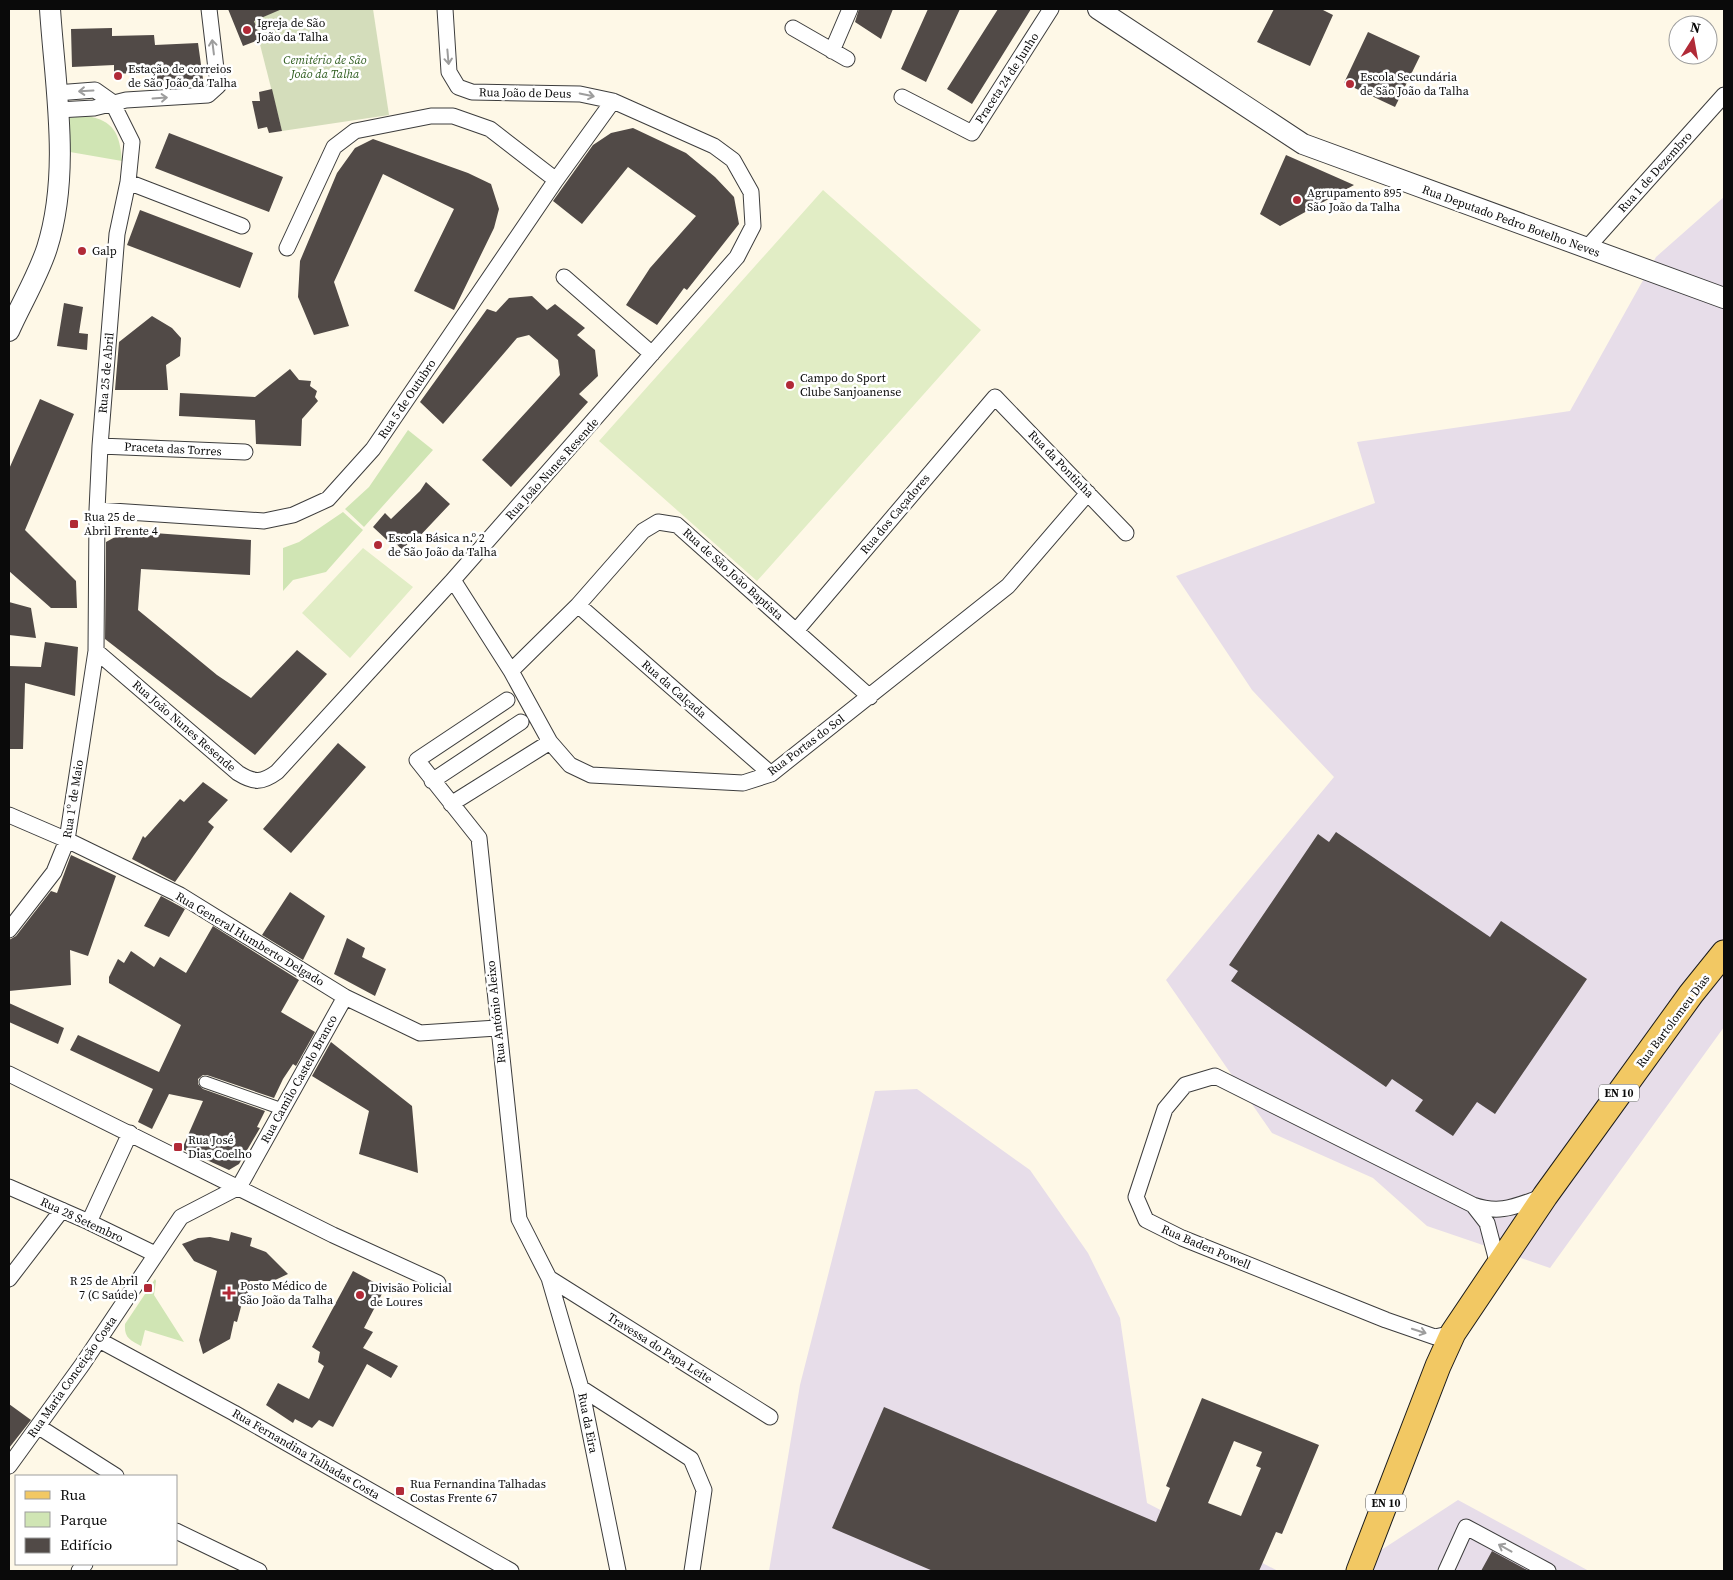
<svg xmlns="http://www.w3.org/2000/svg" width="1733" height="1580" viewBox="0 0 1733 1580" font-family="'Source Serif 4',serif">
<rect width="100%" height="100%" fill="#fef8e7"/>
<path fill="#e7dde9" d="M1724,197V1027L1550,1268L1427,1226L1373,1178L1272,1133L1166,980L1334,777L1252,690L1176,576L1375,503L1357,442L1570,411L1656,257Z
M917,1089L1030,1170L1088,1253L1120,1318L1147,1503L1278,1571H769L800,1385L875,1091Z
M1458,1500L1589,1571H1349Z"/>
<path fill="#d0e5b4" d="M86,116C114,120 120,134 122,161L70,152L67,118Z
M408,430L433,450L364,527L345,509L369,487Z
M343,512L363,530L326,572L293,580L283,591V548L299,542Z
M155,1279L156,1281L154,1295L184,1342L145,1330L141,1346C130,1340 124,1338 125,1324Z"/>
<path fill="#d4ddbb" d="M280,9H373L389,115L282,131L254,21Z"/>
<path fill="#e1edc5" d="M823,190L981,330L757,581L599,441Z
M363,548L413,587L350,658L302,613Z"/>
<path fill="#514a47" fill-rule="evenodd" d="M228,9H282L254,21L261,39L243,46Z
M859,9H893L881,39L855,22Z
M928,9H960L926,82L901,69Z
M998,9H1031L972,104L947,89Z
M1274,9H1321L1333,15L1310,66L1257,42Z
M112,28V36L154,35L155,45L198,43L203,79L156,81V72L114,74V65L72,67L71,29Z
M1368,32L1420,56L1395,107L1344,83Z
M272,89L282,131L269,133L267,127L258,129L252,101H260L259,92Z
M633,128L686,153L715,177L734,197L739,224L687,290L684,288L657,325L626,305L650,268L696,216L628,167L582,224L553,201L593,145L611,133Z
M169,133L283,177L269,212L155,168Z
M373,139L468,173L491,184L499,209L494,228L454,310L414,291L454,209L383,174L334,282L349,326L314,335L298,297L300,261L337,173L355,148Z
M1286,155L1354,185L1280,226L1260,214Z
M140,210L253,253L240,288L127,245Z
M532,296L547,310L555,304L585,328L577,335L595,350L598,376L579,394L588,402L511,487L482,460L560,375L558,360L529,335L517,338L443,424L420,402L487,309L496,312L509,298Z
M64,303L83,307L79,333L88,334L87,350L57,346Z
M152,316L172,328L181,338L180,356L166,365L168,390H115L119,342Z
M290,369L299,380L311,381L310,386L317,391L315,397L318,401L302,419L301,446L256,444L255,420L179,416L180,393L255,397Z
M40,399L74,414L25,530L76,581L77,608H51L9,571V469Z
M426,482L450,504L416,540L413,538L402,550L391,538L387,540L373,527L385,513L391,519L420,491Z
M126,531L251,540L250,575L141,569L138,610L217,675L251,698L297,650L327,674L255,755L105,639L106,542Z
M9,602L31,608L36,638L9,635Z
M45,642L78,647L75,696L25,683L23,749H9V666L41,667Z
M338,743L366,767L291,853L263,829Z
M203,782L228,800L208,822L214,827L175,882L132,859L143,836L145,838L180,799L184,802Z
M1336,832L1490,937L1501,921L1587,979L1495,1114L1477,1102L1453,1136L1415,1111L1423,1100L1392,1079L1386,1087L1231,981L1238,971L1229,965L1318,834L1329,842Z
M71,855L116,876L88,956L70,950L71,985L9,991V940L16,936L51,891L57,893Z
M290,892L325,916L303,960L262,935Z
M161,896L185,909L169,937L144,926Z
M213,926L299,980L281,1012L315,1032L296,1066L293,1064L283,1079L274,1098L207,1075H203L198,1079V1084L203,1089L265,1111L257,1127L260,1128L239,1164L229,1170L182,1149L203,1101L169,1094L152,1129L138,1122L153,1089L70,1050L78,1035L159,1072L181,1025L109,983V977L118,959L124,963L131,951L154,967L160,957L186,973Z
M347,938L365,948L362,957L386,969L375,996L334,974Z
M9,1003L64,1028L58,1044L9,1022Z
M331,1042L412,1106L418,1173L359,1154L369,1111L312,1076Z
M231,1232L252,1238L250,1246L266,1252L288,1274L273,1281H250L246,1304L242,1303L237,1322L234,1321L230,1339L203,1354L199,1340L217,1271L194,1261L182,1244L198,1238L210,1237L229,1241Z
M353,1271L385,1288L364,1328L373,1332L363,1348L398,1366L391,1378L367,1364L333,1427L319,1420L312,1428L295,1419L293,1423L266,1405L278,1383L309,1399L324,1366L318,1362L320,1352L312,1347Z
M1202,1398L1319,1445L1282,1534L1276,1532L1259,1571H933L832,1528L884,1407L1156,1522L1170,1488L1166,1486ZM1234,1441L1262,1452L1256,1466L1261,1468L1241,1516L1208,1503Z
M9,1404L31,1420L9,1448Z
M1492,1551L1529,1571H1481Z"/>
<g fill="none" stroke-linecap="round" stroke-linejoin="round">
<g stroke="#3d3d3d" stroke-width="13">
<path id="pedestrian" d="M205,1082L282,1109"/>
</g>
<g stroke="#3d3d3d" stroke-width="17">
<path id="minor" d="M793,28L847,59
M832,51L850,9
M902,97L972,133L1051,9
M58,110L94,108L126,100L208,95L218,86L209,9
M128,182L242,226
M287,248L334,147L355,131L431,116H453L490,129L556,180
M1586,249L1724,95
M564,277L652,354
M100,446L245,452
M97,510L264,521L293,515L328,499L373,449L556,180L613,101
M453,580L511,671L550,742L570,765L591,775L743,783L771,774L1008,586L1088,493
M578,605L771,774
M796,631L995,397L1126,533
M96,651L238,773C254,783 262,783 277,772L453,580L737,257L753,226L751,192L733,160L714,146L613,101L580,94L472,92L458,87L449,72L445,9
M511,671L578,605L643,531L658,522L677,525L870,697
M507,700L417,760L479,838L519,1219L549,1278L581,1388L618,1571
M432,781L521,722
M451,804L550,742
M9,815L67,840L180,895L345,997L420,1033L497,1028
M9,930L54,872L67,840L96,651L97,510L100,446L117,234L128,182L132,142L112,102L95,90L56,93
M9,1074L333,1235L438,1283
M9,1187L89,1222L155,1254
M239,1187L345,997
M1473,1205L1487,1223L1498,1265
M89,1222L130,1133
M549,1278L770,1417
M9,1279L62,1210
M1453,1333L1435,1337L1386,1320L1182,1238L1146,1220L1136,1197L1165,1109L1185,1085L1215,1076L1473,1205C1502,1215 1517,1205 1545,1196
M99,1340L234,1413L511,1571
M581,1388L691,1459L704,1490L692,1571
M39,1427L116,1476
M9,1466L82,1365L181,1217L239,1187
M176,1531L259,1571
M79,1571L85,1564
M1446,1571L1466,1527L1548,1571"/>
</g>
<g stroke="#3d3d3d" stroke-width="22">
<path id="tertiary" d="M1098,9L1303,144L1724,298
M9,331C21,304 38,276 47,248C71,172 55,86 50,9"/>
</g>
<g stroke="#1b1b1b" stroke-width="27">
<path id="primary" d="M1359,1571L1438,1366L1453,1333L1545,1196L1691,994L1724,953"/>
</g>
<use href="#pedestrian" stroke="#fff" stroke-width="11"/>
<use href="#minor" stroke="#fff" stroke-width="15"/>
<use href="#tertiary" stroke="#fff" stroke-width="20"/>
<use href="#primary" stroke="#f2c863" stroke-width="25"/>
</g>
<defs><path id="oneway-shaft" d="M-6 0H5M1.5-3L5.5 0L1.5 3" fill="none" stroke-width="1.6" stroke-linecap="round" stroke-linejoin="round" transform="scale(1.25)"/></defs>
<g stroke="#9d9d9d">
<use href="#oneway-shaft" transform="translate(213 47) rotate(-97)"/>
<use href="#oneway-shaft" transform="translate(448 57) rotate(85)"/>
<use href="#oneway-shaft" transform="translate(86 91) rotate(177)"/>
<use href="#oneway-shaft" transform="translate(587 95) rotate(12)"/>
<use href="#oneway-shaft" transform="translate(160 98) rotate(-4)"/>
<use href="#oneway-shaft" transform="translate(1419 1331) rotate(18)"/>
<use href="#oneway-shaft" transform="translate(1505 1548) rotate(-151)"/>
</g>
<g fill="#b12a37" stroke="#fff" stroke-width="2">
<circle cx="247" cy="30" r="5"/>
<circle cx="118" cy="76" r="5"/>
<circle cx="1350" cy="84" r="5"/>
<circle cx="1297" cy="200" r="5"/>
<circle cx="82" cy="251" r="5"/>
<circle cx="790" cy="385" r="5"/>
<rect x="69" y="519" width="10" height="10" rx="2.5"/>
<circle cx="378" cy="545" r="5"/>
<rect x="173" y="1142" width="10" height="10" rx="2.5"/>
<rect x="143" y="1283" width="10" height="10" rx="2.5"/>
<path d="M226.5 1285.5h5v5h5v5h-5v5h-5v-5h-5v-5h5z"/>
<circle cx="360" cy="1295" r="5"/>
<rect x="395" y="1486" width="10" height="10" rx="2.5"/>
</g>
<g text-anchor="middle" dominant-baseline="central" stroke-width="5" stroke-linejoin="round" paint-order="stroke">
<g fill="#fff" stroke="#545454" stroke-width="1">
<rect x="1599" y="1084.5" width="40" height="17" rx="4"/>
<rect x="1366" y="1494.5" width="40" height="17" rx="4"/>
</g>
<g font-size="11" font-weight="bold" fill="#0a0a0a">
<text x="1619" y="1093">EN 10</text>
<text x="1386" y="1503">EN 10</text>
</g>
<g font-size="12" fill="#0a0a0a" stroke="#fff" text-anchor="start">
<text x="257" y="23">Igreja de São<tspan x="257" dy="14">João da Talha</tspan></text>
<text x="128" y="69">Estação de correios<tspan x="128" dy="14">de São João da Talha</tspan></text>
<text x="1360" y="77">Escola Secundária<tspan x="1360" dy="14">de São João da Talha</tspan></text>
<text x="1307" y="193">Agrupamento 895<tspan x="1307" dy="14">São João da Talha</tspan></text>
<text x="92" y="251">Galp</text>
<text x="800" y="378">Campo do Sport<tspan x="800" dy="14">Clube Sanjoanense</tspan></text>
<text x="84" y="517">Rua 25 de<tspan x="84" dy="14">Abril Frente 4</tspan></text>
<text x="388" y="538">Escola Básica n.º 2<tspan x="388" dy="14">de São João da Talha</tspan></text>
<text x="188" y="1140">Rua José<tspan x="188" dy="14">Dias Coelho</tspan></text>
<text x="138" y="1281" text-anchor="end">R 25 de Abril<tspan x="138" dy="14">7 (C Saúde)</tspan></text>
<text x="240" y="1286">Posto Médico de<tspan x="240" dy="14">São João da Talha</tspan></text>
<text x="370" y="1288">Divisão Policial<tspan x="370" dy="14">de Loures</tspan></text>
<text x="410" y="1484">Rua Fernandina Talhadas<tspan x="410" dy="14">Costas Frente 67</tspan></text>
</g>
<g font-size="12" font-style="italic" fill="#2f5d1f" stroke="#fff">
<text x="325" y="60">Cemitério de São<tspan x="325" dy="14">João da Talha</tspan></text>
</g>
<g font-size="12" fill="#0a0a0a" stroke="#fff">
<text transform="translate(1007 78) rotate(-57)">Praceta 24 de Junho</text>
<text transform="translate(525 93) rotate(1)">Rua João de Deus</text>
<text transform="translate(1655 172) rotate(-48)">Rua 1 de Dezembro</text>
<text transform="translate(1511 221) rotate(20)">Rua Deputado Pedro Botelho Neves</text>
<text transform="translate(106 373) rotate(-85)">Rua 25 de Abril</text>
<text transform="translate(407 399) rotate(-56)">Rua 5 de Outubro</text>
<text transform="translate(173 449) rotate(3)">Praceta das Torres</text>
<text transform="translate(1061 464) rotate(46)">Rua da Pontinha</text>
<text transform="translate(552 469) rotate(-48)">Rua João Nunes Resende</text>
<text transform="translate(895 514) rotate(-50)">Rua dos Caçadores</text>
<text transform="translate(733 574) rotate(42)">Rua de São João Baptista</text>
<text transform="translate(674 689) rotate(41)">Rua da Calçada</text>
<text transform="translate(184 726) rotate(41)">Rua João Nunes Resende</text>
<text transform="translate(806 745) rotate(-37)">Rua Portas do Sol</text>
<text transform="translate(73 799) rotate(-81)">Rua 1º de Maio</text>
<text transform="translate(250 939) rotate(31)">Rua General Humberto Delgado</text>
<text transform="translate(496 1012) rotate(-96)">Rua António Aleixo</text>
<text transform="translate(1673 1021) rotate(-53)">Rua Bartolomeu Dias</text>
<text transform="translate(299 1079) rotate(-61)">Rua Camilo Castelo Branco</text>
<text transform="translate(82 1220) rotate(25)">Rua 28 Setembro</text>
<text transform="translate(1206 1247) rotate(23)">Rua Baden Powell</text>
<text transform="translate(660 1348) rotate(32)">Travessa do Papa Leite</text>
<text transform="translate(72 1377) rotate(-55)">Rua Maria Conceição Costa</text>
<text transform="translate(588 1423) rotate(79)">Rua da Eira</text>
<text transform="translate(306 1454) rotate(30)">Rua Fernandina Talhadas Costa</text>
</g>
</g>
<rect width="1733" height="1580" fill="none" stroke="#0a0a0a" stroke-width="20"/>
<rect x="15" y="1475" width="162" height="90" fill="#ffffff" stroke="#9d9d9d"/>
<rect x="25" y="1491" width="25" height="8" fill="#f2c863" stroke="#9d9d9d"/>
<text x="60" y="1500" font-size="15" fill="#0a0a0a">Rua</text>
<rect x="25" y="1512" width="25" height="15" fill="#d0e5b4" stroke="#9d9d9d"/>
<text x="60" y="1525" font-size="15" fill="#0a0a0a">Parque</text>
<rect x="25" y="1538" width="25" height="15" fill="#514a47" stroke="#9d9d9d"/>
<text x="60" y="1550" font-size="15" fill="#0a0a0a">Edifício</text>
<g transform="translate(1693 40) rotate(11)"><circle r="24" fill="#ffffff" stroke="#9d9d9d"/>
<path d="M0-4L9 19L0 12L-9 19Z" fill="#b12a37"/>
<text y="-8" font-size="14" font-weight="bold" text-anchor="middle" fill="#0a0a0a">N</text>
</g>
</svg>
